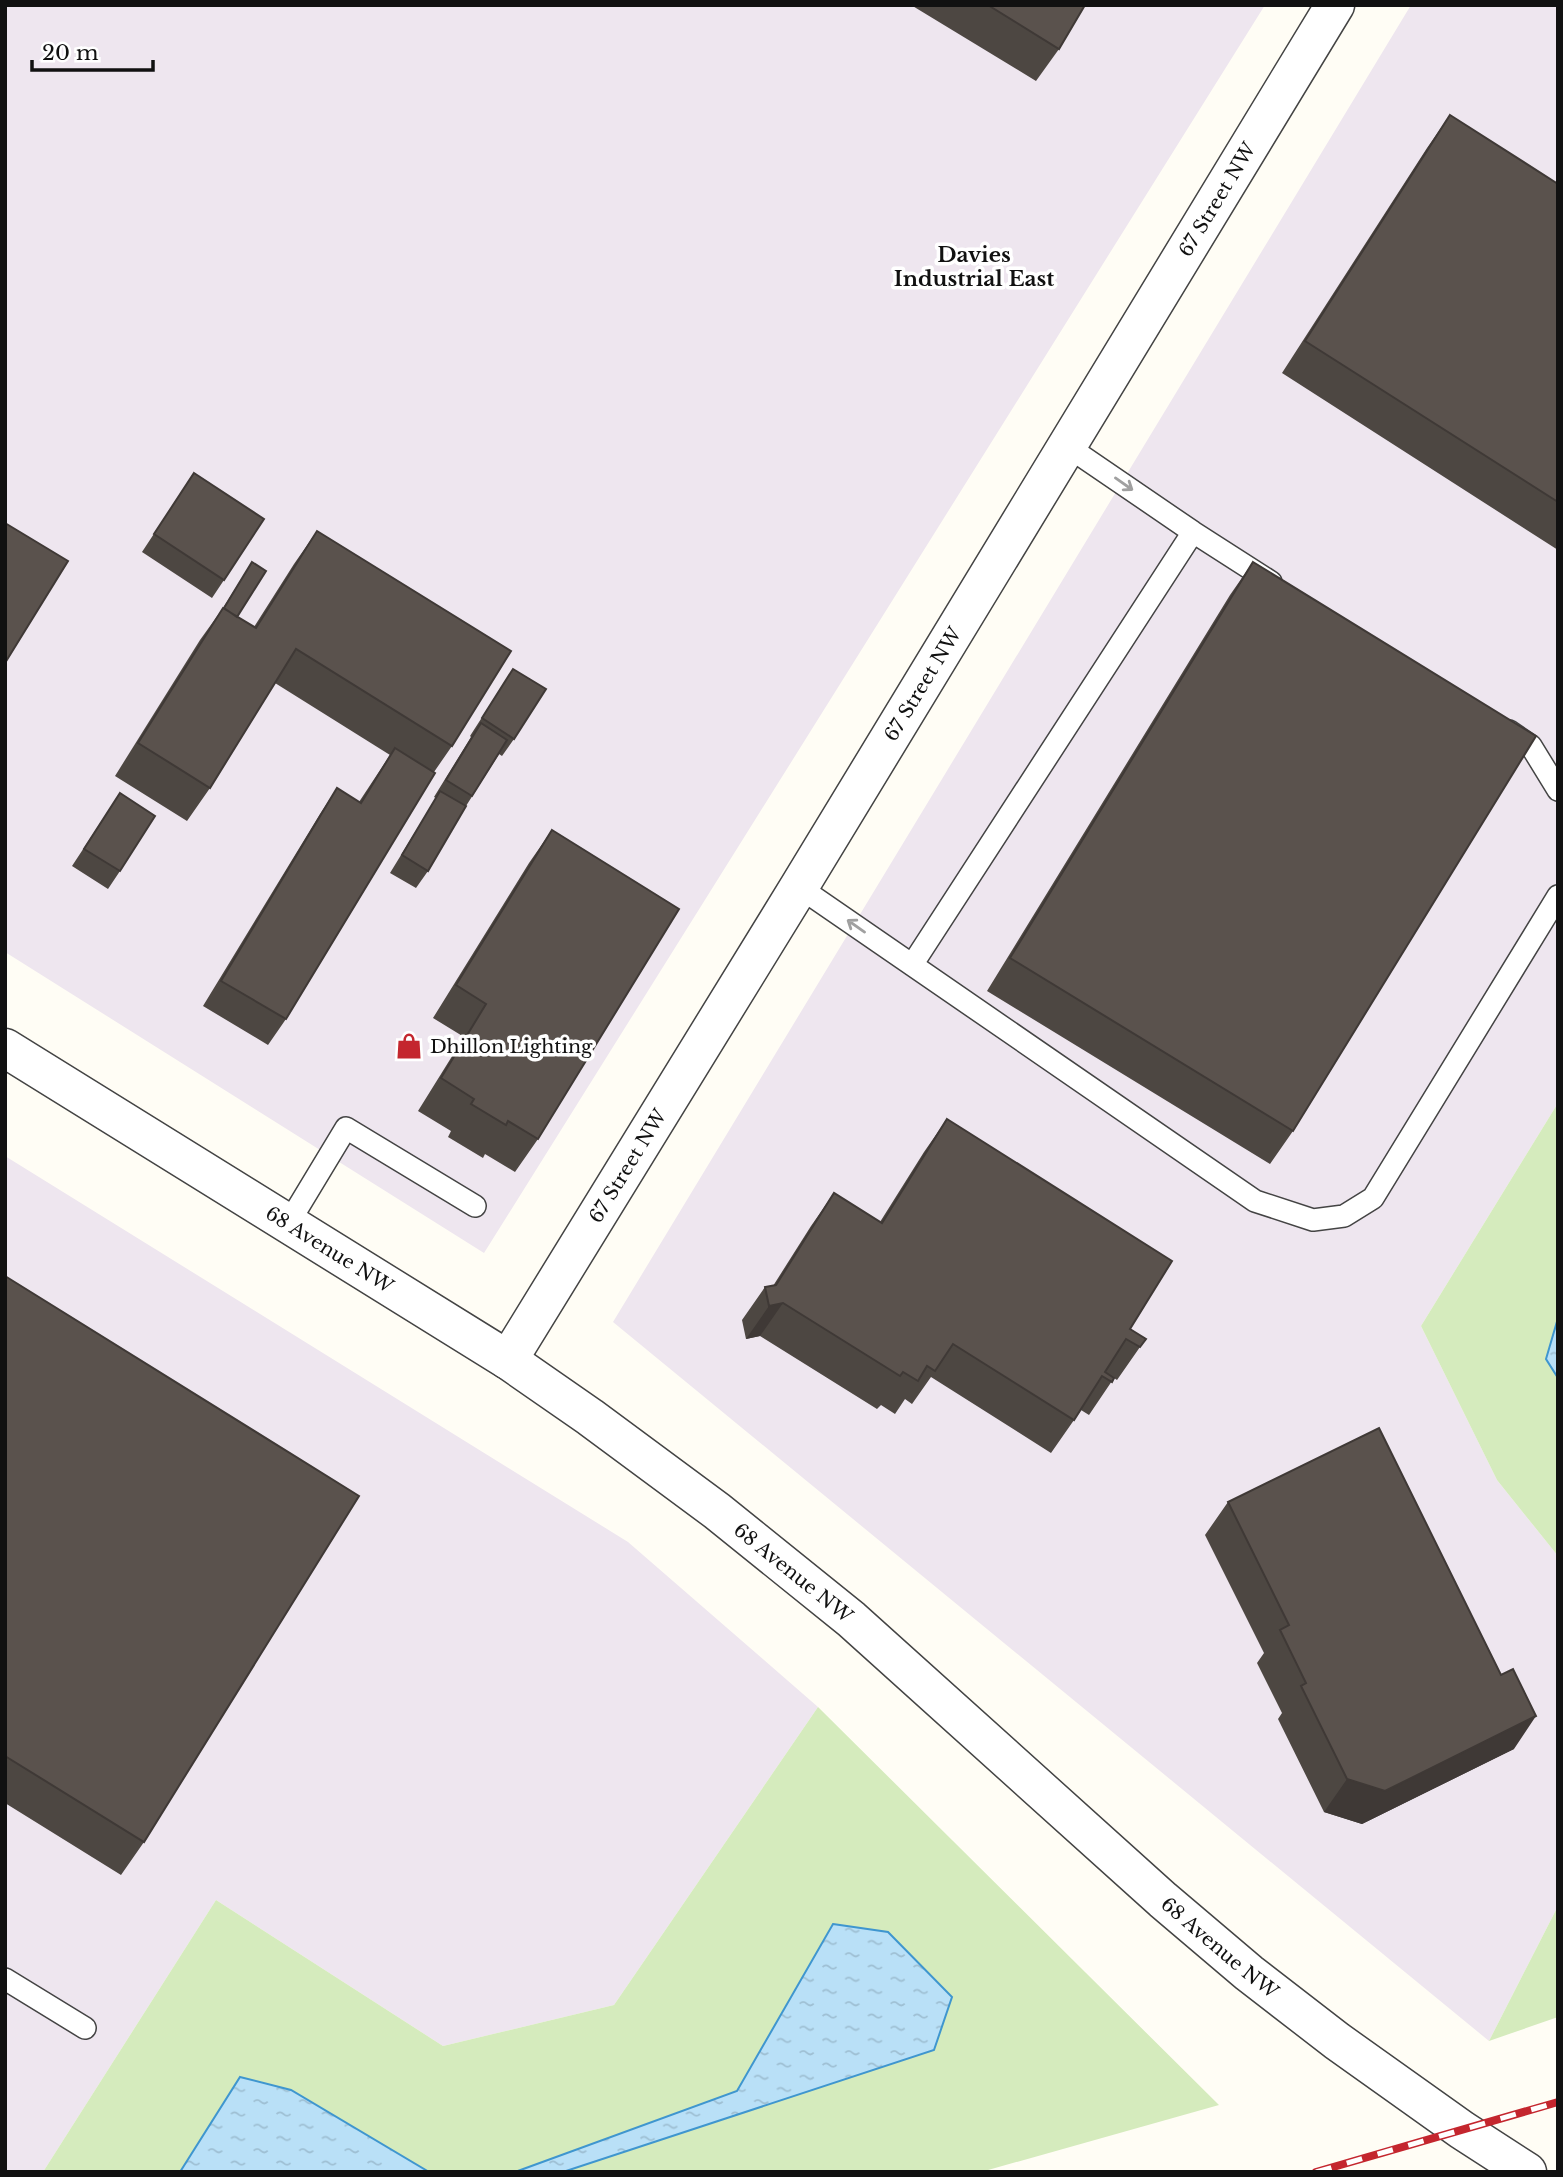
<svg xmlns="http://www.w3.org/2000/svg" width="1563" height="2177" viewBox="0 0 1563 2177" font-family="'Libre Baskerville',serif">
<defs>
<pattern id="water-ripples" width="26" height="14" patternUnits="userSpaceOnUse" patternTransform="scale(1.75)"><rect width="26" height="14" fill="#b9e0f7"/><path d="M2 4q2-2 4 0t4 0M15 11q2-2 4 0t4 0" fill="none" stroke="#9ebfd3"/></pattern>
</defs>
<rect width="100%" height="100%" fill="#fffdf5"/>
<path fill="#eee6ef" d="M5,5H1265L484,1253L5,952Z
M1411,5H1558V1103L1421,1326L1497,1480L1558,1556V1906L1489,2041L613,1322Z
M5,1156L628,1542L818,1707L614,2005L443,2046L216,1900L43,2172H5Z"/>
<path fill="#d5ebbd" d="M1558,1103V1556L1497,1480L1421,1326Z
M818,1707L1219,2105L981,2172H43L216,1900L443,2046L614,2005Z
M1558,1906V2017L1489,2041Z"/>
<path fill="url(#water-ripples)" stroke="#3f96cf" stroke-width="2" d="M1558,1318V1378L1546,1359Z
M833,1924L888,1932L952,1997L934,2050L563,2172H515L737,2091Z
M240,2077L291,2090L429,2172H180Z"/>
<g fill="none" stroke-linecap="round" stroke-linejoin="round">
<g stroke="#444" stroke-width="24">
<path id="service" d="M1067,446L1193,532L1271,582
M1509,731L1531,746L1558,790
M799,887L1255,1201L1313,1220L1344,1216L1373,1198L1558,896
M912,965L1193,532
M288,1224L346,1128L475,1206
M5,1979L85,2028"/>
</g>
<g stroke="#444" stroke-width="41">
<g id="tertiary">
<path id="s1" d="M5,1048L508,1360L590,1417L717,1511L851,1619L1163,1900L1249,1973L1337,2041L1462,2130L1527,2172"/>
<path id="s2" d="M508,1360L799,887L1335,5"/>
</g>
</g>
<use href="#service" stroke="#fff" stroke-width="21"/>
<use href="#tertiary" stroke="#fff" stroke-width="38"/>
<g stroke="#c4262e" stroke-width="8">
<path id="rail" d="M1316,2172L1558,2102"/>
</g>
<use href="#rail" stroke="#fff" stroke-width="5" stroke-dasharray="16" stroke-linecap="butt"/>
</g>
<path fill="#4d4742" d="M911,5H1085L1059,49L1036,81Z
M1450,115L1558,184V550L1282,373L1427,148Z
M194,473L224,580L212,598L142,552Z
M317,531L452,746L434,772L286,1019L268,1045L203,1006L320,814L337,788L359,802L390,755L275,683L210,788L187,821L115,776L200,640L223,608L252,562L237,617L254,627L294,564Z
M1253,562L1293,1131L1270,1164L987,991L1230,595Z
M513,669L514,739L502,756L499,754L466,806L428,871L416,888L390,873L436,798L434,797L471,737L470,736Z
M120,793V871L108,889L72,866Z
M552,830L538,1139L515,1172L485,1154L483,1158L448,1137L451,1131L418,1111L464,1037L433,1018L529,863Z
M947,1119L1130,1329L1140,1347L1117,1380L1114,1378L1089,1415L1081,1410L1051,1453L931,1377L912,1404L905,1399L895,1414L881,1405L877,1409L760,1336L746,1339L742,1320L765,1287L773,1286L811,1226L834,1193L880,1222L924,1152Z
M5,1276L144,1842L121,1875L5,1803Z
M1228,1502L1514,1749L1362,1824L1324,1812L1278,1719L1282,1713L1257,1663L1264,1653L1205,1535Z"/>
<path fill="#3f3936" d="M783,1303L760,1336L746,1339L769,1306Z
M1536,1716L1514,1749L1362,1824L1324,1812L1347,1779Z"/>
<path fill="#5a524d" stroke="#3f3936" stroke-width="2" d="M988,5H1085L1059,49Z
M1450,115L1558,184V502L1305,341Z
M194,473L264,519L224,580L154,534Z
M5,523L68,561L5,663Z
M317,531L511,651L452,746L296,649L210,788L138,743L223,608L256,628Z
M252,562L266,571L237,617L224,608Z
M1253,562L1536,736L1293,1131L1010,958Z
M513,669L546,689L514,739L482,718Z
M481,723L507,740L472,796L446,780Z
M395,748L435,773L286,1019L221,981L337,788L361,803Z
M440,791L466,806L428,871L402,855Z
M120,793L155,816L120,871L84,849Z
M552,830L679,909L538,1139L508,1121L506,1125L471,1104L474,1099L441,1078L486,1004L456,985Z
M947,1119L1172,1261L1130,1329L1146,1339L1140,1347L1126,1339L1105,1372L1114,1378L1112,1382L1102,1376L1074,1420L953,1344L935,1371L927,1366L918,1381L903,1372L900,1376L783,1303L769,1306L765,1287L776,1285L834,1193L882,1223Z
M5,1276L359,1496L144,1842L5,1756Z
M1379,1428L1501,1675L1513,1669L1536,1716L1385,1791L1347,1779L1301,1686L1306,1683L1280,1630L1289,1625L1228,1502Z"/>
<defs><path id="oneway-shaft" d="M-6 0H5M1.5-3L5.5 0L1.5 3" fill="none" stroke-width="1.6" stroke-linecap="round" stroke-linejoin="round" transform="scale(1.75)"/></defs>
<g stroke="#a0a0a0">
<use href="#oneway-shaft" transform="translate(1124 484) rotate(35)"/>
<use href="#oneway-shaft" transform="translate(856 926) rotate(-145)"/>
</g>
<defs>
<g id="shop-bare" transform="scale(2.1)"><path d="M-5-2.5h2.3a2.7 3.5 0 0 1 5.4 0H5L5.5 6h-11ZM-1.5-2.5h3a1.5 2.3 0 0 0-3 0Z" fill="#c4262e" stroke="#fff" stroke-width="2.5" paint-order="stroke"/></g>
</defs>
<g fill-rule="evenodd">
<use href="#shop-bare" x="409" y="1046"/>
</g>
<g text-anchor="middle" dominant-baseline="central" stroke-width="7" stroke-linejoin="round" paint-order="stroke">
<g font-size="19" fill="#111" stroke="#fff">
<text stroke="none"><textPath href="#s2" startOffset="1360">67 Street NW</textPath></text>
<text stroke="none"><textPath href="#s2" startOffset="793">67 Street NW</textPath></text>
<text stroke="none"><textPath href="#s2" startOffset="228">67 Street NW</textPath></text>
<text stroke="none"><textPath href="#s1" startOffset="382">68 Avenue NW</textPath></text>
<text stroke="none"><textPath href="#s1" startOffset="948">68 Avenue NW</textPath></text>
<text stroke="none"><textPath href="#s1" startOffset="1516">68 Avenue NW</textPath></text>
</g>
<g font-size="19" fill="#111" stroke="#fff" text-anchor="start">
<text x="430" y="1046">Dhillon Lighting</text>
</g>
<g font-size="21" font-weight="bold" fill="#111" stroke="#fff">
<text x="974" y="255">Davies<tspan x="974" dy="24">Industrial East</tspan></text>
</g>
</g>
<rect width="1563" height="2177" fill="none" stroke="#111111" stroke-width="14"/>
<path d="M32 60v10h121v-10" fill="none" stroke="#111111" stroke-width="3.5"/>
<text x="42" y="60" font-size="21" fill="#111111" stroke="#ffffff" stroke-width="5" paint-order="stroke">20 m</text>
</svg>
